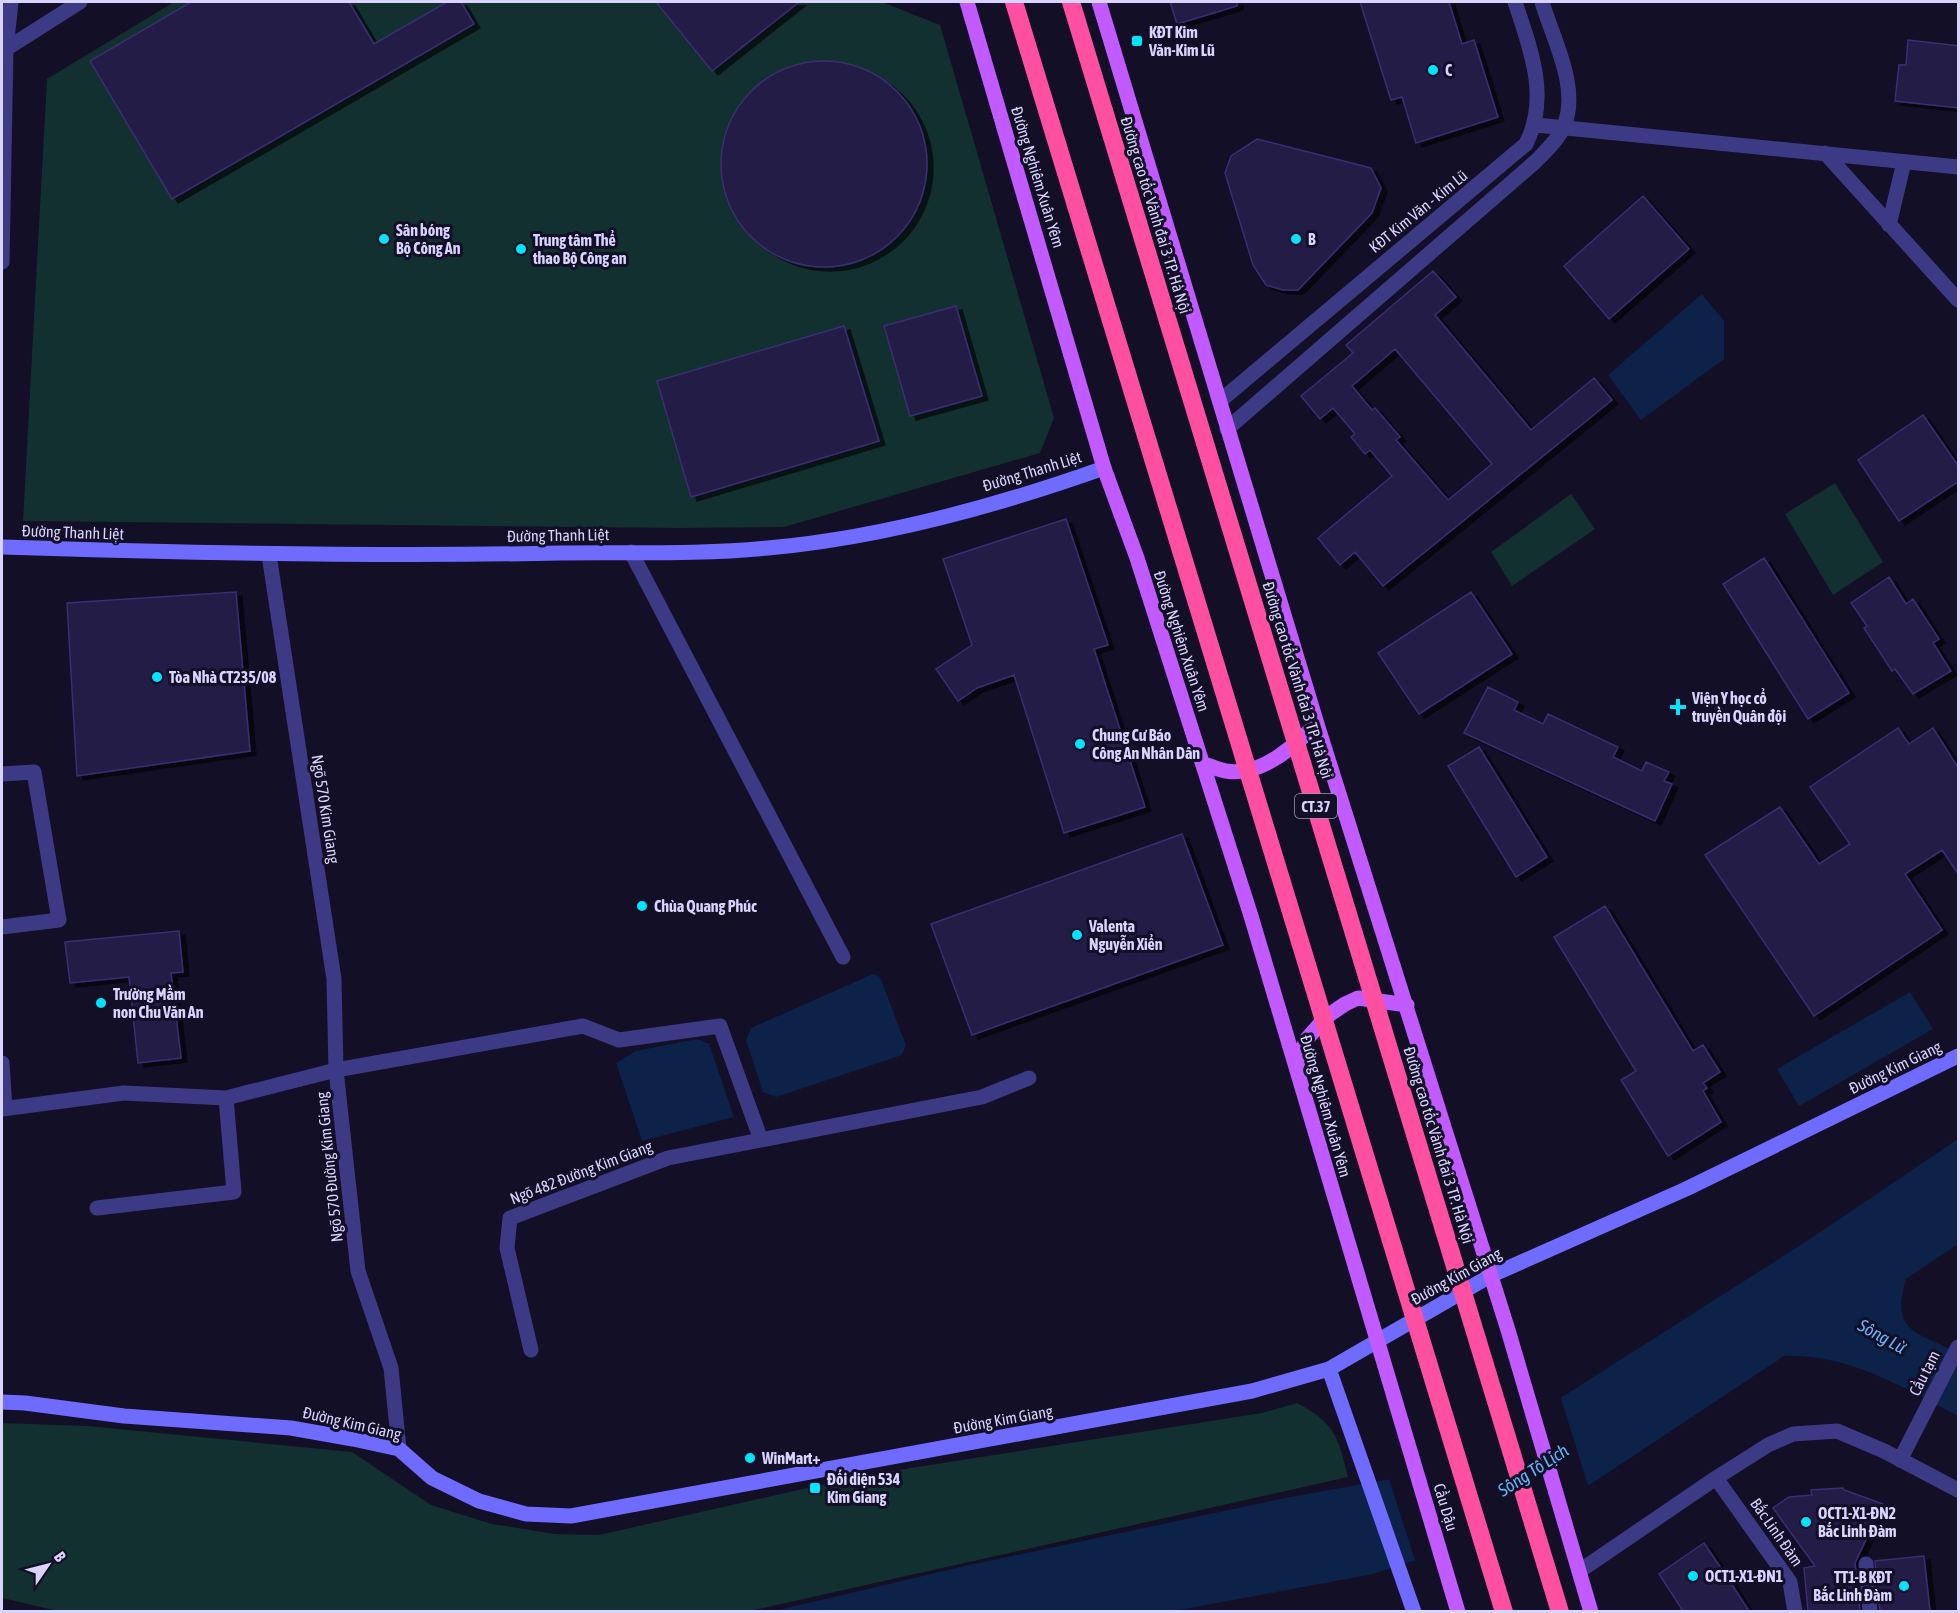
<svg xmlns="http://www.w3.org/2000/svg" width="1960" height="1613" viewBox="0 0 1960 1613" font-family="'Asap Condensed',sans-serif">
<defs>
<filter id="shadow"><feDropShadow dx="6" dy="4" stdDeviation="0" flood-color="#0009"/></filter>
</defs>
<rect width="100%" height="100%" fill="#130f26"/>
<path fill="#12302f" d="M174,2H882L940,25L1054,418L1040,453L784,527L676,528L23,521L47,79Z
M1835,483L1883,562L1833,595L1785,514Z
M1571,494L1595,529L1512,586L1491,552Z
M1297,1403C1335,1423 1338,1436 1348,1477L750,1611L62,1612L2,1598V1423L87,1426L352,1452L431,1505L492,1524L555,1534L599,1535L860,1476L1262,1413Z"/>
<path fill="#0c2248" d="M1702,294L1724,321V359L1641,420L1608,375Z
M873,974L880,977L906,1045L902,1055L776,1097L763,1092L746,1040L751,1028Z
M1910,992L1933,1029L1799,1106L1777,1069Z
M697,1039L709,1044L734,1117L642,1141L616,1063L636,1051Z
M1958,1139V1244L1906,1279C1890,1333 1917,1332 1958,1353V1416C1904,1388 1847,1353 1784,1356L1588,1486L1499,1533L1373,1574L1174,1611L770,1612L965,1566L1290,1497L1391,1479L1474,1444L1562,1397L1810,1239Z"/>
<path fill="#130f26" d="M1560,1395L1589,1489L1500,1535L1416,1563L1388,1476L1473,1441Z"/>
<path fill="#241b47" stroke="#3b2d73" stroke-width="1.5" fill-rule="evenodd" filter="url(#shadow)" d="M191,2H349L374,44L447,2H461L474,24L172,199L90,61Z
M656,2H799L712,71Z
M1170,2H1237V6L1177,24Z
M1360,2H1449L1462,44L1474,40L1498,117L1416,143L1402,97L1391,100Z
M1908,40L1959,46V108L1895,101L1899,65H1906Z
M721 164a103 103 0 1 1 206 0a103 103 0 1 1-206 0Z
M1257,139L1371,168L1381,188L1372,213L1298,290H1283L1266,285L1253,265L1225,173L1231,156Z
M1643,196L1689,249L1609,319L1564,266Z
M1433,271L1456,297L1435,315L1531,430L1594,378L1612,400L1383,586L1355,552L1340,565L1318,538L1392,476L1370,450L1365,454L1351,437L1355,434L1333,408L1320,419L1301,396L1353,353L1346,345ZM1395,349L1492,464L1448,500L1396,440L1400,437L1375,408L1372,410L1352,386Z
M956,306L982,396L910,416L884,326Z
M844,326L879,441L691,497L657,381Z
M1923,415L1959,467V481L1899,521L1858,460Z
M1066,519L1108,645L1094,649L1145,807L1064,833L1014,675L977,688L958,701L936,669L972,645L943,559Z
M1764,558L1849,693L1808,719L1723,584Z
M1889,577L1906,604L1913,599L1939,639L1933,643L1951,671L1913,694L1895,669L1892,671L1864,628L1867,626L1851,603Z
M236,592L250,751L77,776L67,603Z
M1471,592L1512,654L1419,714L1378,653Z
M1488,687L1518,702L1514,710L1543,724L1548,714L1618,747L1613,757L1642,771L1646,762L1669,772L1664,781L1672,784L1655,821L1464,733Z
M1898,728L1909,744L1933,728L1959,769V875L1942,850L1905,874L1942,930L1814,1016L1705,855L1780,807L1819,864L1850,844L1810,787Z
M1479,747L1547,857L1516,877L1448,766Z
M1182,834L1223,945L972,1035L931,924Z
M1605,906L1693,1051L1703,1045L1720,1072L1703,1083L1707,1088L1703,1091L1721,1122L1668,1156L1621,1080L1636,1071L1554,937Z
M179,931L183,972L171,973L181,1058L138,1063L129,977L70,983L65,942Z
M1843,1488L1844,1490L1883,1504L1855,1563L1860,1611H1808L1804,1568L1815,1566L1773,1508L1789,1497L1812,1495L1811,1490Z
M1704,1543L1727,1577L1749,1611H1683L1659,1574Z
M1924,1556L1930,1611H1880L1875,1561Z"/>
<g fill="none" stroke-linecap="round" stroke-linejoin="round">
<path stroke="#3d3a85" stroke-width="15" d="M6,49L80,2
M1536,125L1958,167
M1825,153L1958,300
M1889,225L1904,162
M2,262L6,49L11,2
M1220,401L1526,144C1550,97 1530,48 1515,2
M1227,429L1535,162C1545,152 1558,140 1564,126C1580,88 1553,39 1542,2
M631,552L843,957
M269,555L334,979L336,1070L358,1271L391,1368L399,1449
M2,774L34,772L59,920L2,927
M2,1063L5,1108
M2,1109L124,1093L226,1098L336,1070L583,1026L619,1040L720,1026L761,1140
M97,1208L234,1192L226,1098
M531,1350L507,1248L510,1218L668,1158L982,1097L1029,1078
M1900,1460L1958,1347
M1716,1478L1790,1582L1795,1612
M1866,1564L1870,1612
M1581,1570L1716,1478L1768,1445L1793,1434L1837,1431L1884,1451L1958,1490"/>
<path stroke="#6f6bff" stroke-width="15" d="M2,547C188,553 374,557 561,553C629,552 699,555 768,548C881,538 997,506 1104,468
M1329,1369L1414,1612
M2,1402L25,1403L124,1416L291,1428L353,1439L399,1449L432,1478L479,1501L526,1514L571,1516L1252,1391L1329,1369L1490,1276L1686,1189L1958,1056"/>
<path stroke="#c25bff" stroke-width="15" d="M967,2L1104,468L1137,558L1251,916L1458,1612
M1099,2L1317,724L1508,1330L1591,1612
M1204,764C1211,766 1219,770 1226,771C1261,777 1294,746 1317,724
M1296,1067L1306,1040L1326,1017L1345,1004L1358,998L1407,1005"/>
<path stroke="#ff4fa3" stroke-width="18" d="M1014,2L1504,1612
M1071,2L1560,1612"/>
</g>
<g fill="#00e5ff" stroke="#130f26" stroke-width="2">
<rect x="1131" y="35" width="12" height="12" rx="3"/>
<circle cx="1433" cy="70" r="6"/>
<circle cx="384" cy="239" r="6"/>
<circle cx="1296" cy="239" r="6"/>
<circle cx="521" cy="249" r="6"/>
<circle cx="157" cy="677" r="6"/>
<path d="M1675 698h6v6h6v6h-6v6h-6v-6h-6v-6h6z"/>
<circle cx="1080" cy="744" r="6"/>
<circle cx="642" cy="906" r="6"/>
<circle cx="1077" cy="935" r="6"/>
<circle cx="101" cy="1003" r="6"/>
<circle cx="750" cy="1458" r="6"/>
<rect x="809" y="1482" width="12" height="12" rx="3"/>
<circle cx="1806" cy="1522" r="6"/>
<circle cx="1693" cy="1576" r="6"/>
<circle cx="1904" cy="1586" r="6"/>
</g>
<g text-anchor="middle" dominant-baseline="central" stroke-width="6" stroke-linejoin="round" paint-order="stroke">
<rect fill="#130f26" stroke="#9e99be" stroke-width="1.5" x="1295" y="794" width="42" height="24" rx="4.5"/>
<g font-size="15" font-weight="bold" fill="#d9d4ff">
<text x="1316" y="806">CT.37</text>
</g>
<g font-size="16" font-weight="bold" fill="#d9d4ff" stroke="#130f26" text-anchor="start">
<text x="1149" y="32">KĐT Kim<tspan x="1149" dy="18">Văn-Kim Lũ</tspan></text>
<text x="1445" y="70">C</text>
<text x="396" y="230">Sân bóng<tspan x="396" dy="18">Bộ Công An</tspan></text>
<text x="1308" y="239">B</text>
<text x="533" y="240">Trung tâm Thể<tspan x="533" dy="18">thao Bộ Công an</tspan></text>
<text x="169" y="677">Tòa Nhà CT235/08</text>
<text x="1692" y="698">Viện Y học cổ<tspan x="1692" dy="18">truyền Quân đội</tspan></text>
<text x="1092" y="735">Chung Cư Báo<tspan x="1092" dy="18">Công An Nhân Dân</tspan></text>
<text x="654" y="906">Chùa Quang Phúc</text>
<text x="1089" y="926">Valenta<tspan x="1089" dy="18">Nguyễn Xiển</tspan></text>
<text x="113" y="994">Trường Mầm<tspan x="113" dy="18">non Chu Văn An</tspan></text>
<text x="762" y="1458">WinMart+</text>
<text x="827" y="1479">Đối diện 534<tspan x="827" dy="18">Kim Giang</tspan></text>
<text x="1818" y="1513">OCT1-X1-ĐN2<tspan x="1818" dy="18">Bắc Linh Đàm</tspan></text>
<text x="1705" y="1576">OCT1-X1-ĐN1</text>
<text x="1892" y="1577" text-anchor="end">TT1-B KĐT<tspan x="1892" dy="18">Bắc Linh Đàm</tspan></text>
</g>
<g font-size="16" fill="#d9d4ff" stroke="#130f26">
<text transform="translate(1038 177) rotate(73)">Đường Nghiêm Xuân Yêm</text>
<text transform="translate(1418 211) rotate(-39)">KĐT Kim Văn - Kim Lũ</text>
<text transform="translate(1156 215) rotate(73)">Đường cao tốc Vành đai 3 TP. Hà Nội</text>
<text transform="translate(1032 471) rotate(-17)">Đường Thanh Liệt</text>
<text transform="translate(73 532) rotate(2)">Đường Thanh Liệt</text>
<text transform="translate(558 535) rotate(-1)">Đường Thanh Liệt</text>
<text transform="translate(1182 641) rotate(72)">Đường Nghiêm Xuân Yêm</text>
<text transform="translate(1298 680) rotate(73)">Đường cao tốc Vành đai 3 TP. Hà Nội</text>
<text transform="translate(326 809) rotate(81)">Ngõ 570 Kim Giang</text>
<text transform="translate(1895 1067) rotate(-26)">Đường Kim Giang</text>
<text transform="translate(1326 1106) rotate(74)">Đường Nghiêm Xuân Yêm</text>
<text transform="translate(1439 1145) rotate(73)">Đường cao tốc Vành đai 3 TP. Hà Nội</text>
<text transform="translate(329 1167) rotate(-96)">Ngõ 570 Đường Kim Giang</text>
<text transform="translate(581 1172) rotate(-21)">Ngõ 482 Đường Kim Giang</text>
<text transform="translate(1456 1276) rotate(-29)">Đường Kim Giang</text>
<text transform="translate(1924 1373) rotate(-63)">Cầu tạm</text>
<text transform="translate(1003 1419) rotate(-10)">Đường Kim Giang</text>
<text transform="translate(352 1423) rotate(13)">Đường Kim Giang</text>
<text transform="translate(1446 1507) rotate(73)">Cầu Dậu</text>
<text transform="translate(1777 1532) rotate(55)">Bắc Linh Đàm</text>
</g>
<g font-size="18" font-style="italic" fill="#62b6ff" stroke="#130f26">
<text transform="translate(1882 1336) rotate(29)">Sông Lừ</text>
<text transform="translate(1533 1470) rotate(-33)">Sông Tô Lịch</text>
</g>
</g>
<rect width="1960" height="1613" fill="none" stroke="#d9d4ff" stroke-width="6"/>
<g transform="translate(48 1565) rotate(55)" stroke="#130f26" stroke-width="4.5" paint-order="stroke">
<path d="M0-4.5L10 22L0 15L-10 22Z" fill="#d9d4ff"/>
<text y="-9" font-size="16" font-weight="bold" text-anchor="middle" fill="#d9d4ff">B</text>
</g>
</svg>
